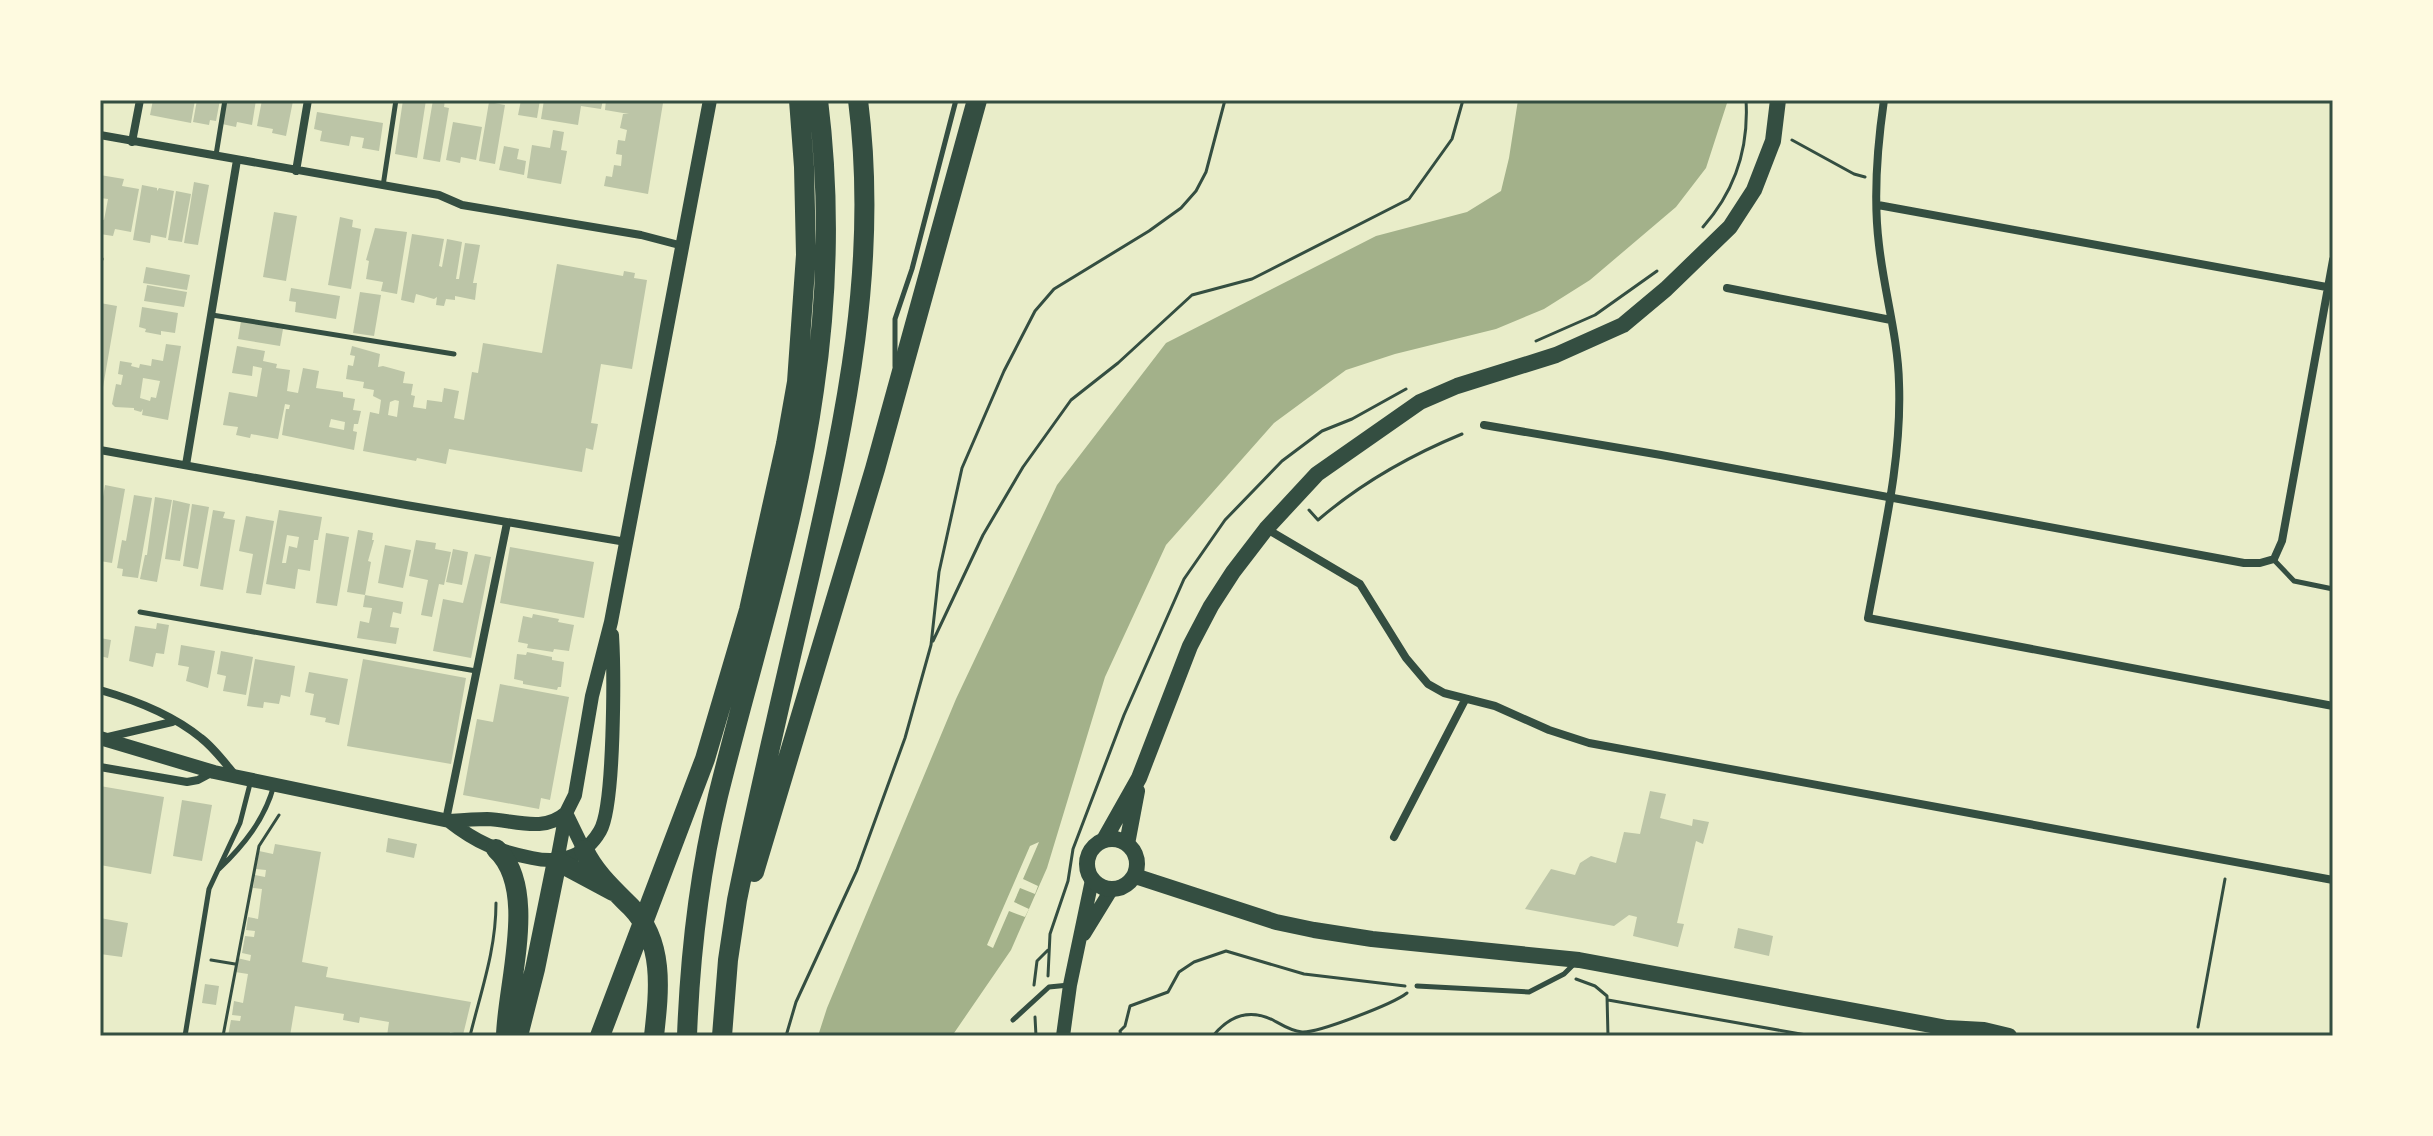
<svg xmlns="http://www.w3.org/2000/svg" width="2433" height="1136" viewBox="0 0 2433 1136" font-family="Lato,sans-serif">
<rect width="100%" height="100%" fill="#e9edc9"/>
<path fill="#a3b18a" d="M1518,100H1728L1706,168L1676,207L1590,280L1544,309L1496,329L1395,354L1346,370L1274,423L1166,545L1105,677L1047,868L1011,950L952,1036H818L827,1008L956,699L1057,485L1166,343L1376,236L1467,212L1501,191L1509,158Z"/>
<path fill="#e9edc9" d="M1039,842L1023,879L1038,886L1035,894L1020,888L1014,902L1029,909L1025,917L1009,911L993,948L987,945L1030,846Z"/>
<path fill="#bcc5a7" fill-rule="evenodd" d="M153,100H195L191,123L150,115Z
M197,100H220L216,121L210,120L209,125L193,122Z
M226,100H256L252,125L237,122L236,127L222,124Z
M262,100L293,101L286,136L272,133L273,129L257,126Z
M403,100H426L417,158L395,154Z
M433,100H445L444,107L449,108L440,162L423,159Z
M521,100H540L537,118L518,115Z
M544,100H603L601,109L581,106L578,125L541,119Z
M606,100L663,103L648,194L604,186L606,176L612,177L614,165L621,166L622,155L616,154L618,140L625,141L627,130L620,128L623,114H629L605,110Z
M489,102L505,105L495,164L479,161Z
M317,112L383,123L379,151L362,148L364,138L351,136L349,146L320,141L322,131L314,129Z
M453,122L482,127L476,160L461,157L460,163L446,160Z
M553,130L564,132L561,150L567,151L561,184L527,178L532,145L550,148Z
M504,146L519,149L517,159L526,161L524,175L499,170Z
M100,175L124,179L122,186L139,189L131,232L115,229L113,236L100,234L101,219L104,220L108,199L100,198Z
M194,182L209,185L198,245L184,243Z
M142,185L157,188V191L159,188L174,191L166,238L151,235L150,243L133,240Z
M176,191L191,194L182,242L168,240Z
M274,212L297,216L286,281L263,277Z
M340,217L353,220L352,227L361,229L351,289L328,285Z
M375,228L407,232L397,294L381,291L383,282L366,279L369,261L366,260Z
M412,234L444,239L439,266L442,267L447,239L462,242L456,279H459L465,243L480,245L473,283H477L475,300L455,296V300L446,299L444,306L436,305L437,297L434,299L416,294L414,303L401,300Z
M557,264L623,276L624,271L635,273L634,278L647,280L632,369L601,364L591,423L598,424L593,450L586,448L582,472L449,449L446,464L417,458L416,461L363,451L370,412L379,414L381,400L373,396L374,390L363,388L364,382L346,379L348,365L353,366L355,356L350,355L352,346L380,354L378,367L383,366L405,372L403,383L413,384L411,395L415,396L413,407L426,409L427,400L442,402L444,388L459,391L454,418L464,420L472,372L478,373L483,343L542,353ZM395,400L399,401L397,417L388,415L390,402Z
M146,267L190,275L187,290L143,283Z
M147,285L187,292L184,307L144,301Z
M291,288L340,296L336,319L295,312L296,302L289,301Z
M360,292L381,295L374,336L353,333Z
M100,303L117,306L102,393H100Z
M142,307L178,313L175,333L161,331V335L145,332L146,329L139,327Z
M241,321L283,329L280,346L238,339Z
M166,344L181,346L168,420L142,415L143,409L141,412L134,410V408L115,407L112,404L116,384L121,385L123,375L118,374L120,361L132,363L131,366L139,368L140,364L151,366L152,359L163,361ZM143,378L160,381L156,398L151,397L150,401L140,398Z
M237,346L265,351L263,361L277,364L276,368L290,370L287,391L298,393L303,368L319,371L316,388L343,392V397L355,399L353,410L361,411L358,424H354L353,431L357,432L354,450L282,435L286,409H289L290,405L285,404L278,439L251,434L250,438L236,435L238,427L223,425L229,392L257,397L262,368L253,366L252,376L232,373ZM331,419L345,422L344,430L329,427Z
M105,485L125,489L112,563L100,561V515Z
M134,495L152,498L138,578L122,576L123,569L117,568L122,540L126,541Z
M155,497L172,500L157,582L140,579L145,555H147Z
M173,500L190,504L180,561L165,559Z
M192,504L209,507L198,569L183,566Z
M213,510L225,512L223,518L235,520L223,590L200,586Z
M279,510L322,517L318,540H314L310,571L298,569L295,589L266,584ZM287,535L299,537L297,548L289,546L286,563H282Z
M246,516L274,521L261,595L246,593L253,554L239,551Z
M358,530L373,533L372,540H374L368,561L371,562L365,595L347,592Z
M326,533L349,537L337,606L316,603Z
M416,540L436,543L435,549L451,552L444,585L439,584L432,617L421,615L428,580L409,576Z
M385,545L411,550L403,588L378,583Z
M510,547L594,562L584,618L500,603Z
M453,549L468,552L462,585L446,582Z
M475,554L491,557L471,658L433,651L443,599L463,603Z
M365,595L403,602L401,614L393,612L390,627L399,628L396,644L357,638L360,621L369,623L372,608L363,607Z
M533,614L559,619L558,622L574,625L569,651L554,649L553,652L527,648L528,644L518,642L523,616L532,618Z
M157,623L169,625L164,654L156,653L153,667L129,661L135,626L156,629Z
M100,638L111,640L108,658L100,656Z
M181,645L215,651L208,688L186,681L189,667L178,665Z
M221,651L253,657L246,695L223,691L226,676L217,674Z
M527,652L552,657V660L564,662L561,687H558L557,690L523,684V681L514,679L517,654L526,655Z
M255,659L295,666L290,697L281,695L279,704L264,702L263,708L247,706Z
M363,659L466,678L451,764L347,746Z
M309,672L348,679L339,725L325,722L326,718L310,715L314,694L305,692Z
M500,684L569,697L550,800L541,798L539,809L463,795L477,719L493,722Z
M100,786L164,797L151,874L100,865Z
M1650,791L1666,794L1660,818L1692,826L1693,819L1709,822L1703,844L1696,841L1677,923L1684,924L1678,947L1633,936L1637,917L1629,915L1614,926L1525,909L1551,869L1575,875L1580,863L1591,856L1616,863L1624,832L1640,834Z
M182,800L212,805L202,861L173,856Z
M388,838L417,844L414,858L386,852Z
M275,844L321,852L302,962L328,967L326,977L471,1002L463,1035L450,1032L449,1036H387L389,1022L360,1017L359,1023L343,1020L344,1014L295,1006L290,1036H228L231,1020L240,1021L241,1016L232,1015L234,1001L243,1003L248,974L235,972L237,958L250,961L251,955L242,953L245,936L254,937L255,931L246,930L248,917L258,919L262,889L253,888L255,875L265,877L266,870L256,869L259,851L273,854Z
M100,918L128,923L122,957L100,954Z
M1738,928L1773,936L1769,956L1734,948Z
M205,984L219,986L216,1005L202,1003Z"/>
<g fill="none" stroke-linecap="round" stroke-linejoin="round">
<path stroke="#344e41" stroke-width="3" d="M1792,140L1854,174L1865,177
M1703,227C1735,191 1749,149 1746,100
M1536,341L1595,315L1657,271
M1309,510L1318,520C1360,484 1411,455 1462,434
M933,641L983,535L1023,467L1071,400L1118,363L1192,295L1252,279L1409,199L1452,139L1463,100
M211,960L235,964
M1048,976L1050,934L1068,881L1073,849L1124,715L1184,579L1225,520L1282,461L1322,431L1352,419L1406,389
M1576,979L1595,986L1607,996L1608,1036
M1034,985L1037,961L1048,950
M1608,1000L1812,1036
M1035,1017L1036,1036
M2198,1027L2225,879
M223,1036L259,846L279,815
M470,1036C481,991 496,950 496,903
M786,1036L796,1002L857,870L905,738L931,645L939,572L962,468L1004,371L1035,311L1054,289L1149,231L1181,208L1196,191L1206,172L1225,100
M1121,1036L1120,1031L1125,1026L1130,1006L1168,992L1179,972L1194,962L1226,951L1304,974L1405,986
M1213,1036C1229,1016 1248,1008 1273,1020C1282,1025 1291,1031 1302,1032C1318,1033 1393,1004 1407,993"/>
<path stroke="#344e41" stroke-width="5" d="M216,155L225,100
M383,186L396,100
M100,259H101
M212,315L454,354
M895,366V319L912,269L956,100
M2274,560L2294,581L2333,589
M140,612L476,671
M219,869C244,845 265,819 274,785
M1417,986L1529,992L1564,974L1575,963
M1013,1020L1049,987L1069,985
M185,1036L209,889L240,823L251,780"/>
<path stroke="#344e41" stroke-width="8" d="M1884,100C1877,148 1873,197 1879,245C1884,291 1898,337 1899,383C1902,462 1882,540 1868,618L2333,706
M100,135L439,195L462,205L641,235L683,246
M132,142L140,100
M296,171L308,100
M1878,205L2332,288
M1727,288L1891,320
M1484,425L1661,455L2244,563H2260L2274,559L2282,541L2333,260
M100,450L406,505L626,542
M186,465L237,160
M1267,529L1360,584L1406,658L1428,684L1444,693L1495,706L1549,730L1589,743L2333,880
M100,690C135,700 173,715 201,738C214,748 225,763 235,775
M108,737L172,722
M100,767L187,782L198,780L213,772
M446,820L507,523
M1394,837L1465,700"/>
<path stroke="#344e41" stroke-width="14" d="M1084,934L1111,890
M1063,1036L1070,985L1092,880"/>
<path stroke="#344e41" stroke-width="14" d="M100,738L214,772L449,821C462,820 475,819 487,819C514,820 544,833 566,813
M566,813L584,850
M449,821C477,843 497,851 532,858C560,864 585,857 600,831C615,806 614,668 612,635
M557,861L566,813L575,795L592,696L611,622L710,100"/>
<path stroke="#344e41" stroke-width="16" d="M1087 864a25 25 0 1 1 50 0a25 25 0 1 1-50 0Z
M1104,840L1139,778L1190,646L1211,606L1233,572L1266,529L1317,474L1420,402L1457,386L1556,355L1623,325L1666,289L1730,227L1754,190L1773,141L1778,100
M1127,844L1137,791
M1135,876L1276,922L1314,930L1372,939L1579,960L1947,1028L1984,1030L2009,1036"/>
<path stroke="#344e41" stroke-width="20" d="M496,849C539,888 507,984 506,1036
M584,850C595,873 613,889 631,907C665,942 659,991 654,1036
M754,872L875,469L977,100
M518,1036L535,969L557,861L613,891
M600,1036L705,759L749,610L786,444L797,382L806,255L804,167L799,100
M687,1036C690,955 699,875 718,796C751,662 795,527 814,390C828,294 830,196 818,100
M722,1036L728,960L737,900C759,791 785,682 810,574C846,415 879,264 858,100"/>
</g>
<rect width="2433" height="1136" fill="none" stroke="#fefae0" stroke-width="204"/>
<rect x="102" y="102" width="2229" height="932" fill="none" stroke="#344e41" stroke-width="3"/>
</svg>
